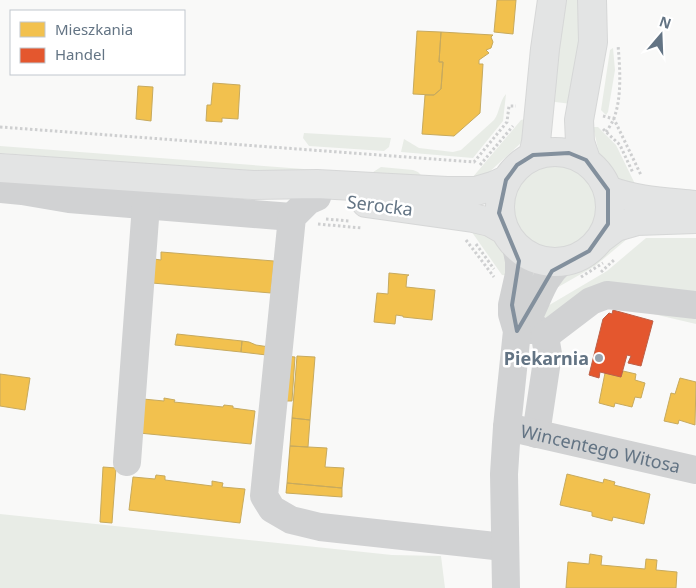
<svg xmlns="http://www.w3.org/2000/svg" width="696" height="588" viewBox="0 0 696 588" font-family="'Noto Sans',sans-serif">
<rect width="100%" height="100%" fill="#f9f9f8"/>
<path fill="#e8ece6" d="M564,0H579L582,29L572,104L555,102L556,60Z
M613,48L615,70L608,112L606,115L601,110L610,50Z
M506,94L503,121L473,158L401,152L404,139L419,148L453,152L461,150L494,120C500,112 499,102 506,94Z
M525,119L527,133L521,143L485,176L472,178L521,120Z
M593,127H598L616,145L637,188L626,184L618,179L610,165L599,153Z
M304,133L391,138L389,147L384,151L309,146L303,138Z
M0,146L370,174L381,167L413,170L418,172L424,178L246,172L0,153Z
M512 206a43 43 0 1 1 86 0a43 43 0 1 1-86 0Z
M469,228L495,237L504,252L510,276L502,275Z
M633,234L595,266L553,290L570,269L588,262L595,257L614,238Z
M646,238H696V324L615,305L542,324L546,307L607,271Z
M0,514L392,555L441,556L445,588H0Z"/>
<path fill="#f2c14e" stroke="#c7aa5e" d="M497,0H516L513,34L494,32Z
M417,31L441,32L439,62H443L441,89L434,95L413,94Z
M441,32L493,35L491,37L493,42L491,48L486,50L489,53L479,60V64H483L480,113L454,136L422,134L425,95H434L441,89L443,62H439Z
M213,83L240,85L238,119L222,118V122L206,121L207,105H211Z
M138,86L153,87L151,121L136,119Z
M161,252L274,261L271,293L152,283L154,259L161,260Z
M389,273L409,275L407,276L406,287L435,290L432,320L403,317V316L396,315L395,324L374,322L377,293L388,294Z
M177,334L242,341L241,352L175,345Z
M242,341L249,342L256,345L276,348L275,356L241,352Z
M285,356L295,357L292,401H282Z
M297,356L315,357L310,420L292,418Z
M623,371L636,374L635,380L645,383L641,398L635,397L632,407L615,403L614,407L599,403L605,373L621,377Z
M0,374L30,378L25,410L0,406Z
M680,378L696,382L695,425L679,420L678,424L664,421L671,393L675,394Z
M164,398L175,400L174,402L223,407L224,405L233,406V408L255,411L251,444L139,433L143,399L164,401Z
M292,418L310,420L308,447L290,446Z
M290,446L327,448L325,467L344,468L342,488L287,483Z
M103,467L116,468L112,523L100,522Z
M567,474L603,483L604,479L615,482L614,485L650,494L644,524L613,517L612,521L592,516V512L560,505Z
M156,475L165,476V480L212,486V481L223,483L222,487L245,489L240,523L129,510L133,477L155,479Z
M287,483L342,488V497L286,493Z
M590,554L602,556L601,565L645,569L646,559L657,560L656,570L677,572L676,588H566L568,562L589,564Z"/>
<path fill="#e4572e" stroke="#bd6048" d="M613,310L653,321L641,366L628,363L631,356L627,355L621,377L600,372L599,378L589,375L603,319L609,313L612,314Z"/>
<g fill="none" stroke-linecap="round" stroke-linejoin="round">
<g stroke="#d6d7d7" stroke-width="30">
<path id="major" d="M500 207a55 55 0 1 1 110 0a55 55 0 1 1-110 0Z
M533,155L536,142L545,49L552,0
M586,160L580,142L579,120L593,42L592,0
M0,168L253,185L317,184L447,191H476L493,186L506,180
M608,190C635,201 668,202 696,205
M366,203L473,218L490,222L504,230
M600,239L616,227L637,221L696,219"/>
</g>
<path stroke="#cecfd0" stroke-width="3" stroke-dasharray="2.5 2.5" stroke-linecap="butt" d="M603,116L614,119L641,175
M0,127L474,162L507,122L509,106H516
M603,129L620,145L633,173
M606,132C609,128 612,123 614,118C622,97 620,68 618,45
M480,165L513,126
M326,219L349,221
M318,224L362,228
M466,240L494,277
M476,244L494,269
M601,272L615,259
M581,277L603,263"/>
<g stroke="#d1d2d3" stroke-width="28">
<path d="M0,189L22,191L69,199L292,217"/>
<path d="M317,197L308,201L292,217L264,496L272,509L291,520L320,527L504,547"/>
<path d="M529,330L537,329L545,336L548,354L536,434"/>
<path d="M517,331C521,326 527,320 530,314C540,294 543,278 561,262"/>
<path d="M545,336L591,301L607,295L696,305"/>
<path id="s1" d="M507,427L696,470"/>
<path d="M127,462L146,205"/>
<path d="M506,588L504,474L507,427L517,331L512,314V305L519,274V261L516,246"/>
</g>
<use href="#major" stroke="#e3e4e4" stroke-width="28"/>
</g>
<path fill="none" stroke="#83909d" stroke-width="4" stroke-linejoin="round" d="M569,153L586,160L608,190V224L589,251L552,271L517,331L512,305L519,261L499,213L506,180L517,165L533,155Z"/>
<circle fill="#98a3ad" stroke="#fff" stroke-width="2" cx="599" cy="358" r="5"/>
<g text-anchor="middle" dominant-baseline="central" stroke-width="5" stroke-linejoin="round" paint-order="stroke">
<g font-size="18" fill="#637484" stroke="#fff">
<text transform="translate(380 205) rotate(7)">Serocka</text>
<text stroke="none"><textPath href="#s1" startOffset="96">Wincentego Witosa</textPath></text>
</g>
<g font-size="18" font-weight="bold" fill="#637484" stroke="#fff" text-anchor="end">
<text x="589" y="358">Piekarnia</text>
</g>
</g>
<rect x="10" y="10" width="175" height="65" fill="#ffffff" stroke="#c1c7ce"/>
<rect x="20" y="22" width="25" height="15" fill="#f2c14e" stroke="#c1c7ce"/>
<text x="55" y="35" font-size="15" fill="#637484">Mieszkania</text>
<rect x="20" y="48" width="25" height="15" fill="#e4572e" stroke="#c1c7ce"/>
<text x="55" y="60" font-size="15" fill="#637484">Handel</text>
<g transform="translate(661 35) rotate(19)" stroke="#ffffff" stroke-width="4" paint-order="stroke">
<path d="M0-4L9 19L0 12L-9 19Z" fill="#637484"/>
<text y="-8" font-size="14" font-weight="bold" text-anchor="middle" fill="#637484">N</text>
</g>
</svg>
